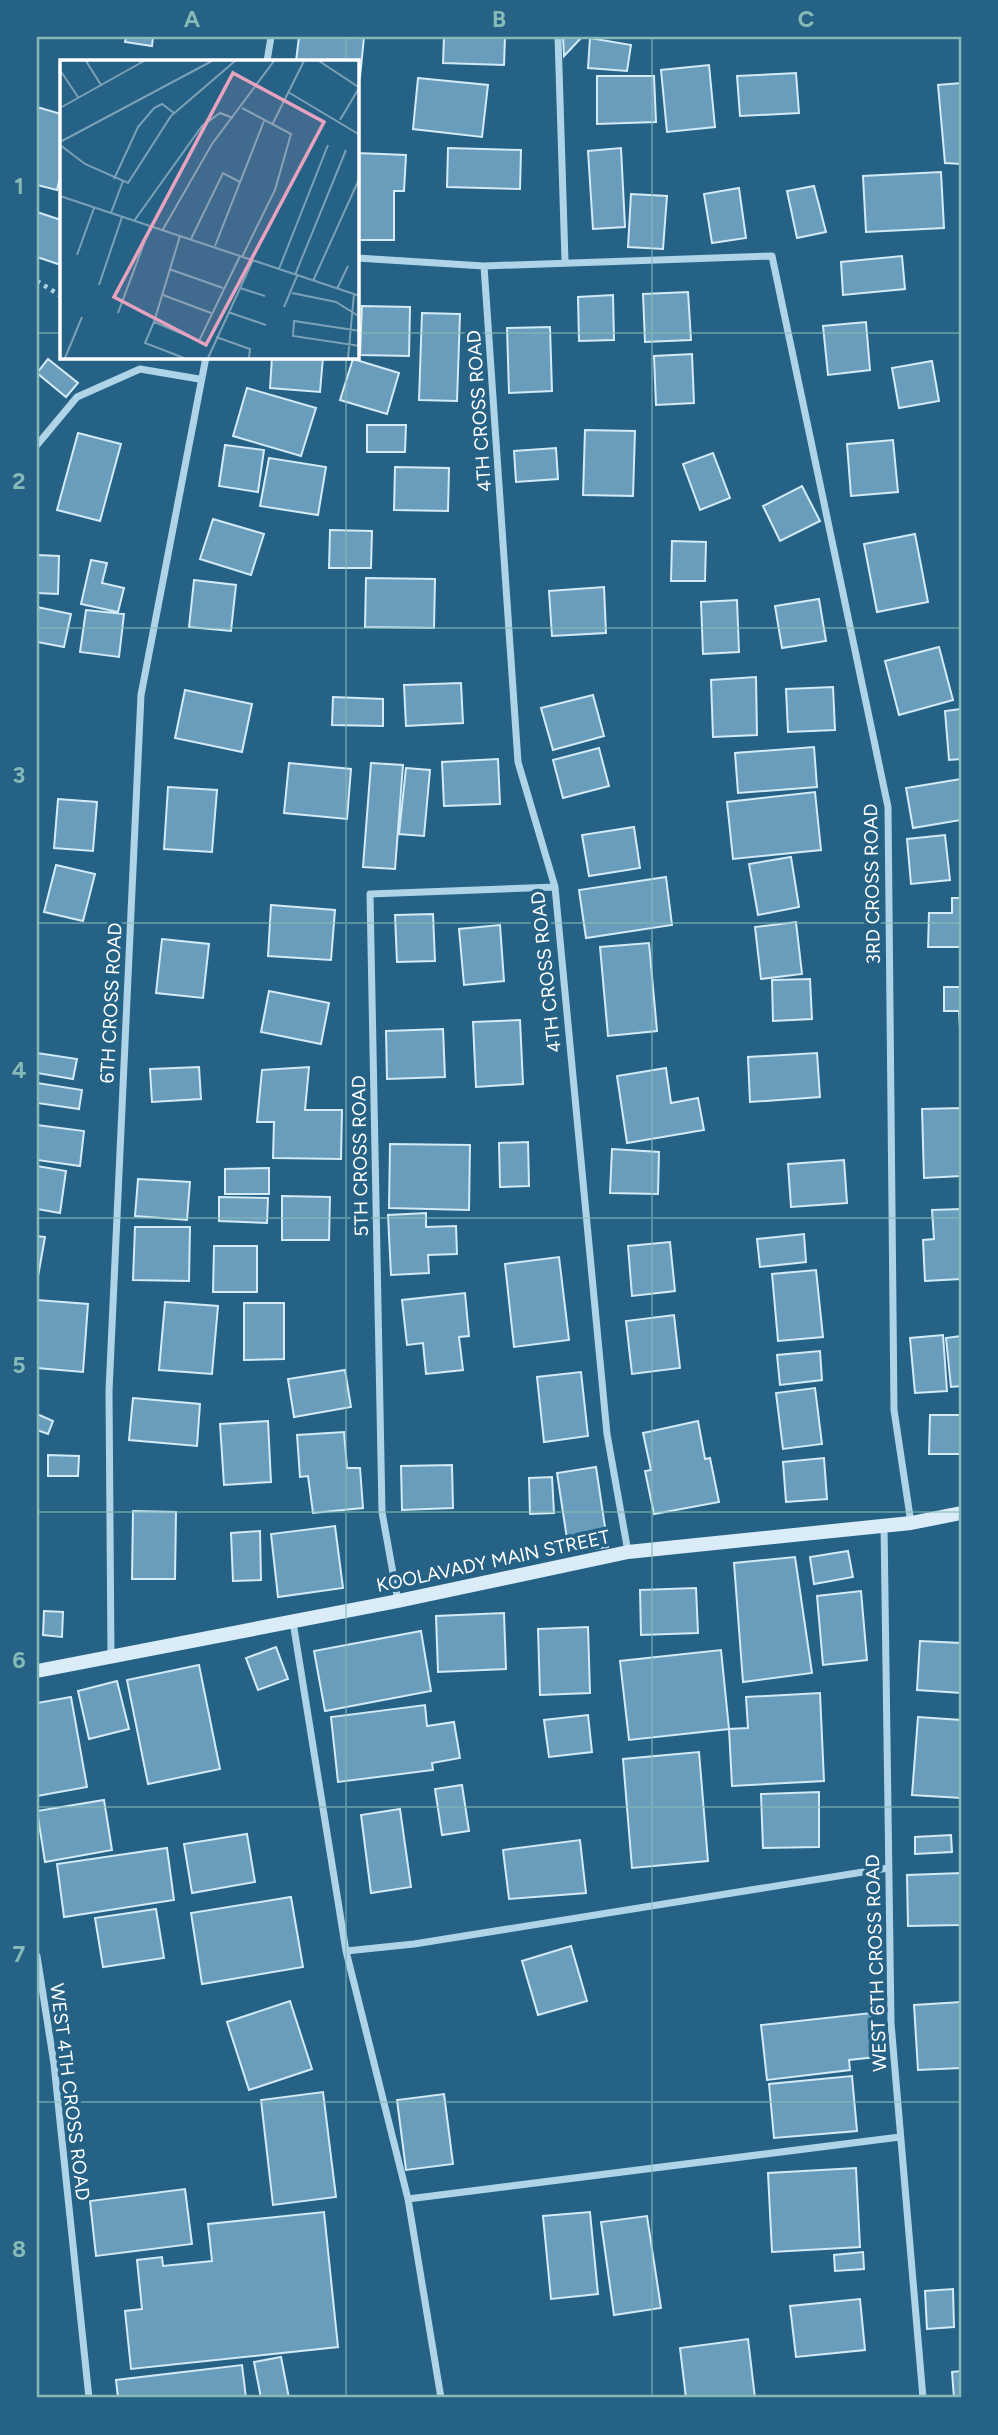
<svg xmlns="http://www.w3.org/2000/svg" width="998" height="2435" viewBox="0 0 998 2435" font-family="Figtree,sans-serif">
<rect width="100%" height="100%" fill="#256286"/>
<path fill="#6a9dbb" stroke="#d3eaf7" stroke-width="2" d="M126,37H153L152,46L125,42Z
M299,37H364L360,77L357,76V61H296Z
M444,37H505L504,65L443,63Z
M563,37H582L564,56Z
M590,38L631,45L627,71L588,68Z
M709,65L715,127L667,132L661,70Z
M796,73L799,113L740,116L737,76Z
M597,76H654L656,122L597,124Z
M418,78L488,85L482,137L413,129Z
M961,83V164L945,163L938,85Z
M37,107L61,114V173L57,190L37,185Z
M448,148L521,150L520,189L447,187Z
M621,148L625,227L593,229L588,151Z
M357,153L406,155L404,191H394V240H357Z
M941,172L944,228L866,232L863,176Z
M814,186L826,232L797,238L787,191Z
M739,188L746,238L712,243L704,194Z
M631,194L667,196L663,249L628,247Z
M37,212L61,220V265L37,257Z
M902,256L905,289L843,295L841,262Z
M688,292L691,340L645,342L643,294Z
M613,295L614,340L579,341L578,297Z
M362,306L410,307L409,356L360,355Z
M422,313L460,314L457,401L419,400Z
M866,322L870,370L828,375L823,326Z
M550,327L552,391L509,393L507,328Z
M692,354L694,403L656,405L654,356Z
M272,357H323L320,392L270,388Z
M48,359L78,383L66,397L37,373Z
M353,359L399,373L387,414L340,400Z
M932,361L939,401L899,408L892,368Z
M247,388L316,408L301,456L233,436Z
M367,425H406L405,452H367Z
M585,430L635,431L633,496L583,495Z
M78,433L121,444L100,521L57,510Z
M893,440L898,492L851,496L847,444Z
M225,445L264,450L258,492L219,486Z
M556,448L558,479L516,482L514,451Z
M713,453L730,498L700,510L683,464Z
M269,458L326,467L318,515L260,506Z
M395,467L449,468L448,511L394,510Z
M802,486L820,521L780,541L763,506Z
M213,519L264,534L251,575L200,559Z
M330,530L372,531L371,568H329Z
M915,534L928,602L877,612L864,544Z
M672,541L706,542L705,581H671Z
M37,555L59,556L58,594L37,593Z
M91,560L107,563L102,583L124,588L118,612L81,604Z
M366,578L435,579L434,628L365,627Z
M194,580L236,585L231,631L189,627Z
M604,587L606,633L552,636L549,591Z
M819,599L826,641L782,648L775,606Z
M737,600L739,652L703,654L701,602Z
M37,607L71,614L64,647L37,642Z
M86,610L124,614L119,657L80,652Z
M939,647L953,700L899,715L885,661Z
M756,677L757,735L713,737L711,680Z
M461,683L463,723L406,726L404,685Z
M833,687L835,730L788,732L786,689Z
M185,690L252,704L242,752L175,738Z
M593,695L604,736L553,750L541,708Z
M333,697L383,699V726L332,725Z
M961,709V759L949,760L945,711Z
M814,747L817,787L738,793L735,753Z
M599,748L609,786L563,798L553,760Z
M498,759L500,804L444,806L442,762Z
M289,763L351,769L347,819L284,813Z
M371,763L403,765L395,869L363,867Z
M406,768L430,770L424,836L399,834Z
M961,779V820L913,828L906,788Z
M168,787L217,790L212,852L164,849Z
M815,792L821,850L733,859L727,802Z
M58,799L97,802L93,851L54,848Z
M634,827L640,868L589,876L582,835Z
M945,835L950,880L911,884L907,839Z
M791,857L799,907L758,915L749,864Z
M56,865L95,874L83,921L44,912Z
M666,877L672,925L586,938L579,890Z
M952,898H961V1046L959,1011H944V987H960V947H928L929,913H952Z
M271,905L335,910L331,960L268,956Z
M433,914L435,961L397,962L395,915Z
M796,922L802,974L761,979L755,927Z
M500,925L504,981L464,985L459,929Z
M162,939L209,944L203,998L156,993Z
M649,943L657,1031L608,1036L600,947Z
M810,979L812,1019L773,1021L772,980Z
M269,991L329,1003L321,1044L261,1032Z
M520,1020L523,1084L476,1087L473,1022Z
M443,1029L445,1077L387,1079L386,1031Z
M37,1053L77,1059L73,1079L37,1073Z
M817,1053L820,1097L750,1102L748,1057Z
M199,1067L201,1099L152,1102L150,1069Z
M309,1067L305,1110H342L341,1159L273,1158L274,1122H257L262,1070Z
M666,1068L671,1103L698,1098L704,1130L627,1143L617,1076Z
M37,1083L82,1090L79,1109L37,1103Z
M961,1108V1176L924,1178L922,1109Z
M37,1125L84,1131L80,1166L37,1160Z
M528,1142L529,1186L500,1187L499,1143Z
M390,1144L470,1145L469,1210L389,1208Z
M612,1149L659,1152L658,1194L610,1193Z
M844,1160L847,1203L791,1207L788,1164Z
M37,1166L66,1171L60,1213L37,1209Z
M269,1168V1194H225V1169Z
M138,1179L190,1182L187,1220L135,1216Z
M282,1196L330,1197L329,1240H282Z
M219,1197L268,1198L267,1223L219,1221Z
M961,1209V1279L925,1281L923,1240L934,1239L932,1210Z
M426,1213V1227L456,1226L457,1254L428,1255L429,1273L391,1275L388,1215Z
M135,1227H190L189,1281L133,1280Z
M804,1234L806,1262L760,1267L757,1239Z
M37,1236L45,1237L37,1282Z
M670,1242L675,1291L632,1296L628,1246Z
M214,1246H257V1292H213Z
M559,1257L569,1340L514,1347L505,1264Z
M816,1270L823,1337L778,1341L772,1274Z
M465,1293L469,1336L459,1337L463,1370L426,1374L423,1343L407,1345L402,1300Z
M37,1300L88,1304L83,1372L37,1368Z
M165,1302L218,1306L212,1374L159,1370Z
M244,1303H284V1359L244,1360Z
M674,1315L680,1368L632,1374L626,1321Z
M943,1335L947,1391L915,1393L910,1338Z
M961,1336V1386L951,1387L946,1338Z
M820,1351L822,1380L780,1385L777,1355Z
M345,1370L351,1407L294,1417L288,1379Z
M581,1372L588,1436L544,1442L537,1377Z
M815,1388L822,1444L783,1449L776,1393Z
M133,1398L200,1404L197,1446L129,1440Z
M37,1414L53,1421L48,1434L37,1430Z
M930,1415H961V1454H929Z
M268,1421L271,1482L224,1485L220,1424Z
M698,1421L705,1459L710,1458L719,1502L654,1514L645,1471L651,1470L643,1433Z
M344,1432L347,1468H360L363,1508L313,1513L308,1476L300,1477L297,1435Z
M48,1455L79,1456L78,1476H48Z
M824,1458L827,1499L786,1502L783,1462Z
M452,1465L453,1508L402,1510L401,1466Z
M596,1467L608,1547L569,1552L557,1473Z
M552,1477L554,1513L530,1514L529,1478Z
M133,1511L176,1512L175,1579H132Z
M335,1526L343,1588L278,1597L271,1534Z
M260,1531L261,1580L233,1581L231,1533Z
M848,1551L853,1577L814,1584L810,1557Z
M795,1557L812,1673L743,1682L734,1563Z
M696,1588L698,1633L641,1635L640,1590Z
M861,1591L867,1660L823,1665L817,1596Z
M44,1611L63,1612L62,1637L43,1635Z
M504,1613L506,1669L438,1672L436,1616Z
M588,1627L590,1693L540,1695L538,1629Z
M421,1631L431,1691L325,1711L314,1651Z
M920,1641L961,1643V1693L917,1690Z
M276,1647L288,1679L258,1690L246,1658Z
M721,1650L729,1729L629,1740L620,1661Z
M199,1665L220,1769L148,1784L127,1680Z
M117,1681L129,1729L89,1739L78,1691Z
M820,1693L824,1781L732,1786L729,1729L748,1728L746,1697Z
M71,1697L87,1787L37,1796V1703Z
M425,1705L427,1726L454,1722L460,1758L432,1763L433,1770L338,1782L331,1717Z
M588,1715L592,1752L549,1757L544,1720Z
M918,1717L961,1720V1798L912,1795Z
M699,1752L708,1861L632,1868L623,1759Z
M462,1785L469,1831L442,1835L435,1789Z
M819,1792V1847L763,1848L761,1794Z
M104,1800L112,1850L45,1862L37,1811Z
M400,1809L411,1887L371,1893L361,1815Z
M247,1834L255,1882L192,1893L184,1844Z
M951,1835L952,1852L915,1854V1837Z
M580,1840L586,1893L509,1899L503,1850Z
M167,1848L174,1900L64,1917L57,1864Z
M961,1873V1925L908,1926L907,1875Z
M291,1897L303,1967L202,1984L191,1913Z
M156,1909L164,1958L103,1967L95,1918Z
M571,1946L587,2001L538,2015L522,1961Z
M290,2001L312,2069L249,2090L227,2022Z
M961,2002V2068L918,2070L914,2005Z
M871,2013L876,2057L849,2060L850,2070L767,2080L761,2025Z
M852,2076L857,2131L774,2138L769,2084Z
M323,2092L336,2197L273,2205L261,2100Z
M444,2094L453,2164L406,2170L397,2100Z
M856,2168L860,2247L772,2252L768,2173Z
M185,2189L192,2244L96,2256L90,2201Z
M324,2212L338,2347L131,2369L125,2311L142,2309L137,2260L162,2257L163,2266L212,2261L208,2224Z
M590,2212L598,2294L551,2299L543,2216Z
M647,2216L661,2308L614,2315L601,2222Z
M863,2252L864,2269L835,2271L834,2255Z
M953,2289L954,2327L927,2329L925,2291Z
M860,2299L865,2350L796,2357L790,2306Z
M748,2339L755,2398H686L680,2348Z
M281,2357L289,2398H261L254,2362Z
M242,2365L246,2398H118L116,2380Z
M961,2371V2398H954L952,2372Z"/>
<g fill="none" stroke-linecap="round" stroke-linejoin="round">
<path stroke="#afd4e8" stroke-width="4.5" stroke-dasharray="3.5 5" stroke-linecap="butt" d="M37,281L61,296"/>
<path stroke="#afd4e8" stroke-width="7" d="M558,37L565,261
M267,61L271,37
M357,258L484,266L772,256L888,807L894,1410L911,1523
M484,266L518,762L555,887L607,1434L628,1552
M37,445L77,397L140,369L199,379
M884,1525L891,2023L923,2398
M398,1601L382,1512L370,894L555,887
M293,1622L346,1951L408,2199L441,2398
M111,1656L109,1391L141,695L206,357
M346,1951L414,1944L888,1868
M37,1956L54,2064L89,2398
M408,2199L900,2137"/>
<path stroke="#daecf7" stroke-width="14" d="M37,1671L398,1601L628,1552L911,1523L961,1513"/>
</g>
<path fill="none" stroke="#87bab6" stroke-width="2" stroke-opacity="0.55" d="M346,37V61M652,37V2398M37,333H61M357,333H961M346,357V2398M37,628H961M37,923H961M37,1218H961M37,1512H961M37,1807H961M37,2102H961"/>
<g text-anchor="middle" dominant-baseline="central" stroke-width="7" stroke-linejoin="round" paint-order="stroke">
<g font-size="19" fill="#fff" stroke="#256286">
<text transform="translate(479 411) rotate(-94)">4TH CROSS ROAD</text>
<text transform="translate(872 884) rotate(-91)">3RD CROSS ROAD</text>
<text transform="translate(546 972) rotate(-96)">4TH CROSS ROAD</text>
<text transform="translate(111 1003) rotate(-87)">6TH CROSS ROAD</text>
<text transform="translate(360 1156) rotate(-91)">5TH CROSS ROAD</text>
<text transform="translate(493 1561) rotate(-12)">KOOLAVADY MAIN STREET</text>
<text transform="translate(876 1963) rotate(-92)">WEST 6TH CROSS ROAD</text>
<text transform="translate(70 2092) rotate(83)">WEST 4TH CROSS ROAD</text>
</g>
</g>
<g transform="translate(60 60)">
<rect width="299" height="299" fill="#256286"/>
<path fill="none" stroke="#7ca1b6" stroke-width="2" d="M26,1L41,25M259,1L300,28M0,10L18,37M228,32L300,75M0,48L84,1M280,60L299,28M212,65L244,1M0,82L152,1M0,85L25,104L68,123L111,56L175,1M54,119L78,67L94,48L102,44L114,53M0,136L300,236M51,153L63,121M74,161L142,66L160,53L173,58M102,171L152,84L214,1M120,176L94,262L139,281L180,196M131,179L163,113L180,122M155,186L204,61M17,195L34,148M182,197L215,130L231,74L182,48M109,209L163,228M219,209L268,85M235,215L286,90M253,221L300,117M39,225L62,157M180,228L205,236M277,229L288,206M232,233L276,242L300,257M103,235L151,253M224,247L237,216M168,252L206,265M58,253L90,167M94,262L85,283L124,298M300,271L234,261L233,276L300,286M156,277L190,289L189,298M5,298L22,257M148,298L193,200M288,298L294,234"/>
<path fill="#e7a3bd" fill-opacity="0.15" stroke="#e7a3bd" stroke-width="3.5" d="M173,13L264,62L146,285L54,237Z"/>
<rect width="299" height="299" fill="none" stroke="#fff" stroke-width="3.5"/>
</g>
<rect width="998" height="2435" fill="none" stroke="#256286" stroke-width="77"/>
<rect x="38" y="38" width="922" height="2358" fill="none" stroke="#87bab6" stroke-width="2.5"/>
<g font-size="23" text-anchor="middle" font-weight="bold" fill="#87bab6">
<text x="192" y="27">A</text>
<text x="499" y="27">B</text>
<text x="806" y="27">C</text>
<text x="19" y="194">1</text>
<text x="19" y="489">2</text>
<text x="19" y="783">3</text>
<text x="19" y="1078">4</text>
<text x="19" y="1373">5</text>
<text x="19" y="1668">6</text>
<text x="19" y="1962">7</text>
<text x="19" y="2257">8</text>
</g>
</svg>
